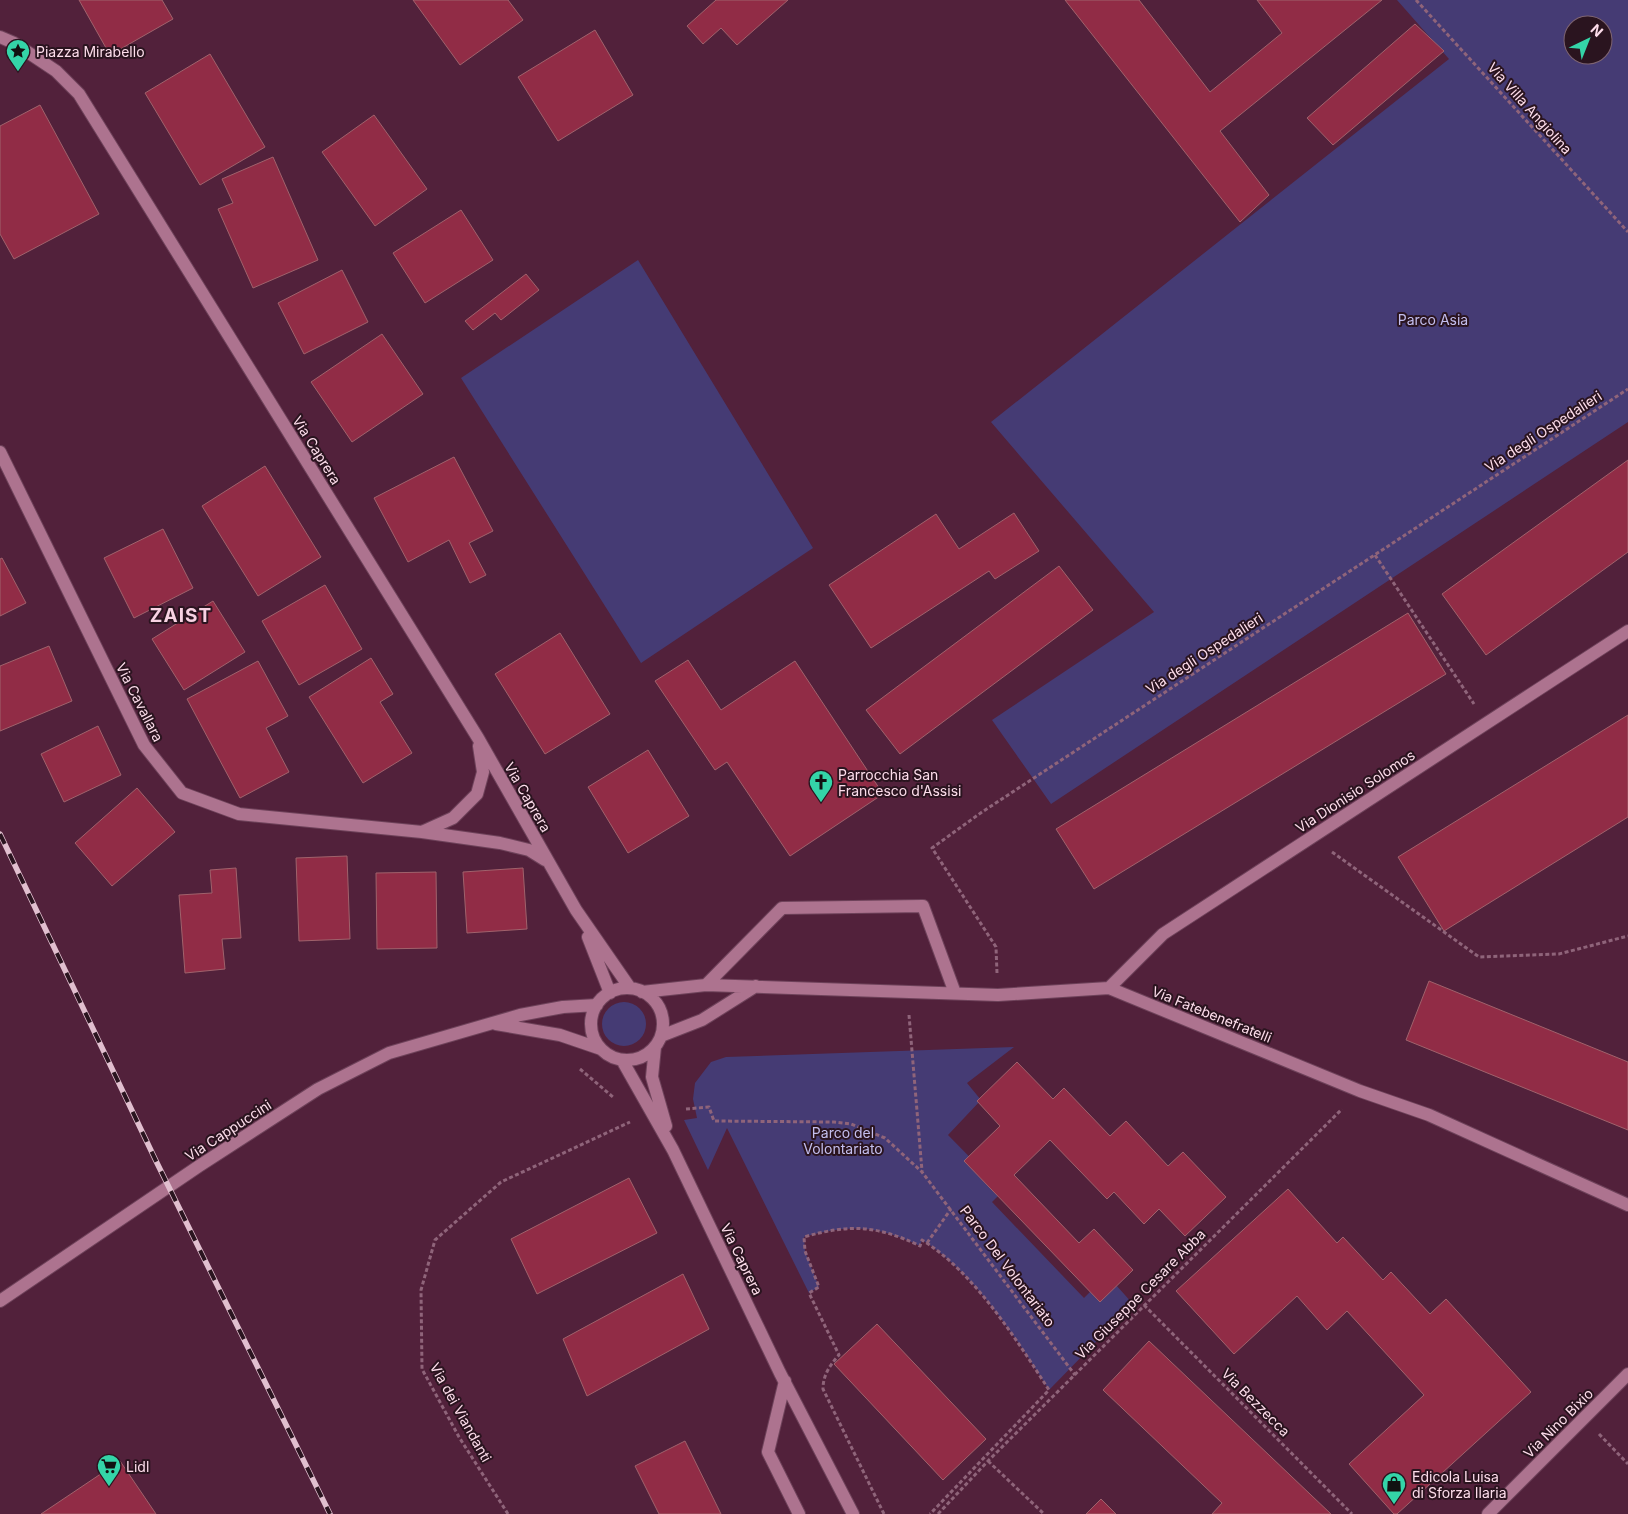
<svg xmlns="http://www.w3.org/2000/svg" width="1628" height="1514" viewBox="0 0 1628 1514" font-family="Inter,sans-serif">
<rect width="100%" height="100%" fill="#52213b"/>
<path fill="#453b74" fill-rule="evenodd" d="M1397,0H1628V422L1051,804L992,720L1154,612L991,422L1449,59ZM1573,25H1603V55H1573Z
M638,260L813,548L641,663L461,378Z
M602 1024a22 22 0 1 1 44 0a22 22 0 1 1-44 0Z
M1014,1047L967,1083L981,1100L948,1135L1003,1191L992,1202L1084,1298L1107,1275L1133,1304L1049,1390C1017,1339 974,1272 922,1240L920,1246C877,1225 849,1224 804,1237L805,1251L819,1287L809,1293L727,1128L708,1170L684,1120L697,1118L693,1099L695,1083L711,1062L726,1057Z"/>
<path fill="#912c46" stroke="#a0626c" d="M79,0H162L173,19L110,55Z
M413,0H508L523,20L460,65Z
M716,0H788L737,45L721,28L703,44L687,26Z
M1065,0H1139L1210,92L1282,33L1257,0H1382L1220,131L1269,195L1240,222Z
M1415,24L1444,51L1333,145L1307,118Z
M595,30L633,95L558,141L518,77Z
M210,54L265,147L200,185L145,93Z
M40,105L99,214L14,259L0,234V126Z
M374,115L427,189L375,226L322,152Z
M273,157L318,260L253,288L218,209L233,203L222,179Z
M461,210L493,260L425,303L393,253Z
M342,270L368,322L304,354L278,303Z
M526,274L539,290L501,320L495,313L473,330L465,321Z
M382,334L423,394L352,442L311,382Z
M454,457L493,531L469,543L486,575L470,583L449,540L408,562L374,498Z
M1628,460V552L1486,655L1442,594Z
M265,466L321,557L258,596L202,506Z
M1014,513L1039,551L995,579L989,571L871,648L829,585L936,514L959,549Z
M163,529L193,588L134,618L104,558Z
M2,558L26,603L0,616V559Z
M1059,566L1093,610L900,754L866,710Z
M325,585L362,649L299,685L262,621Z
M213,601L245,652L184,690L152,639Z
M1408,613L1446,674L1094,889L1056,829Z
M560,633L610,714L545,754L495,674Z
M49,646L72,701L0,731V666Z
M371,658L393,694L380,702L412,753L363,783L309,697Z
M688,660L721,710L795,661L883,794L790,856L727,762L715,770L655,681Z
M258,661L288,716L266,728L289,772L240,798L187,699Z
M1628,715V817L1444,931L1398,857Z
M98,726L121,775L64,802L41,754Z
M648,750L689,816L628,853L588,787Z
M137,788L175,832L112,886L75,843Z
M347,856L350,939L299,941L296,858Z
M236,868L241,938L222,939L225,969L185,973L179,895L212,893L210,870Z
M523,868L527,929L467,933L463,872Z
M436,872L437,948L377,949L376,873Z
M1429,981L1628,1062V1130L1406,1040Z
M1017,1062L1053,1099L1064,1088L1110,1136L1126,1121L1168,1166L1183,1152L1226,1197L1185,1236L1159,1209L1144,1224L1114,1192L1107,1199L1050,1140L1014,1175L1079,1243L1094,1229L1133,1270L1100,1302L964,1161L1000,1126L977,1101Z
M629,1178L657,1233L537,1294L511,1239Z
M1288,1189L1337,1243L1343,1237L1383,1280L1391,1272L1430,1314L1446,1299L1531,1392L1397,1514H1394L1349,1464L1424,1395L1347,1311L1327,1330L1297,1296L1234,1354L1176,1291Z
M683,1274L709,1329L587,1396L563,1339Z
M877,1324L986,1439L943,1480L834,1364Z
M1149,1341L1331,1514H1212L1222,1503L1103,1390Z
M685,1441L721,1514H659L635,1466Z
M120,1461L156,1514H41Z
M1101,1499L1116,1514H1086Z"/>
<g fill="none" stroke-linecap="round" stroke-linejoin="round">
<g stroke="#6e425a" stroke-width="14">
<path id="minor" d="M0,37L14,43L56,71L79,94L478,738L576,910L630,988
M0,452L144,745L182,793L239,814L422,832L500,843L529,850L545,860
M422,832L453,818L477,794L483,772L479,746
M588,937L610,993
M706,985L782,908L923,906L955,993
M1109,988L1163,934L1628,631
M591 1024a36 36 0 1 1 72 0a36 36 0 1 1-72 0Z
M642,992L706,985L998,995L1109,988L1360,1091L1429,1115L1628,1205
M496,1024L560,1035L601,1049
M661,1036L702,1020L756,986
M655,1047L652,1077L666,1126
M622,1060L673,1150L780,1373L853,1514
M0,1301L199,1166L318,1089L389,1053L520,1015L563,1007L597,1005
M785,1381L768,1452L799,1514
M1488,1514L1628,1374"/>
</g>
<path stroke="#8f647a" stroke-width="3" stroke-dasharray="4 2.5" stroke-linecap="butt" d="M1416,0L1628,232
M1375,555L1474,704
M1332,852L1479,957L1559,954L1628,936
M997,973L996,947L932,848L982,812L1628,389
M909,1015L922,1171
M580,1069L613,1097
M686,1109L709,1107L714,1121L834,1122L851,1124L885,1138L922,1172L1075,1375
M927,1243L951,1209
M1144,1305L1352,1514
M1599,1434L1628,1464
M988,1461L1044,1514
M508,1514L459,1437L422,1369L421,1290L435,1240L501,1182L630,1122
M884,1514L823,1389C823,1375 830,1365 839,1355L809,1293L819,1287L805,1251L804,1237C849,1224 877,1225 920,1246L922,1240C974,1272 1016,1339 1049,1390L930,1514
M938,1514L988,1461L1342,1109"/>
<use href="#minor" stroke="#ad738f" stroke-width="12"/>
<g stroke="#e1bfcf" stroke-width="5.5">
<path id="rail" d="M0,834L157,1163L330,1514"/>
</g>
<use href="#rail" stroke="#2a141f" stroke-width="4" stroke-dasharray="11" stroke-linecap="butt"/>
</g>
<defs>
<g id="sight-pin" transform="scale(1.25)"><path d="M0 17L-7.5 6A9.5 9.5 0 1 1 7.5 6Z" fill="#34d4a8" stroke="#2a141f"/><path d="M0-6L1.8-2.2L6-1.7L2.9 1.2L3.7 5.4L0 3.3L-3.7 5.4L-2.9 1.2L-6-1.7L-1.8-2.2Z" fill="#111"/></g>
<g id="church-pin" transform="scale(1.25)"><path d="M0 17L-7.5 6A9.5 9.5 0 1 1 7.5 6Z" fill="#34d4a8" stroke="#2a141f"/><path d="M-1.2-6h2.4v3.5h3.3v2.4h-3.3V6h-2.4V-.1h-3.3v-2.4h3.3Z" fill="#111"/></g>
<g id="supermarket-pin" transform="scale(1.25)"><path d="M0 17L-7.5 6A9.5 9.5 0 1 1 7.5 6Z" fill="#34d4a8" stroke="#2a141f"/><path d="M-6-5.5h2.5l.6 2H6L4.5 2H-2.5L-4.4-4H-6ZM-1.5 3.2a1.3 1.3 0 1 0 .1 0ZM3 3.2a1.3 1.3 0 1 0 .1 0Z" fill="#111"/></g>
<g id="shop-pin" transform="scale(1.25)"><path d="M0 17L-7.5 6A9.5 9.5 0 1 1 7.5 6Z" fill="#34d4a8" stroke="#2a141f"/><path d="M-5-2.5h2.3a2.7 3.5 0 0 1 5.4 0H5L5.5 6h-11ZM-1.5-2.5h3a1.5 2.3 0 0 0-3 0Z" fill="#111"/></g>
</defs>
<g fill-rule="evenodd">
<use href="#sight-pin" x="18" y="51"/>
<use href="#church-pin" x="821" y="782"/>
<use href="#supermarket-pin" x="109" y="1466"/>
<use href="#shop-pin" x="1394" y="1484"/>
</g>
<g text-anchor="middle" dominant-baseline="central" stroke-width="4" stroke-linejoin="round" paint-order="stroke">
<g font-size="14" fill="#fdddeb" stroke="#2a141f" text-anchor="start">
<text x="36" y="51">Piazza Mirabello</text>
<text x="838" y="774">Parrocchia San<tspan x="838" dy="16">Francesco d'Assisi</tspan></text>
<text x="126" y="1466">Lidl</text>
<text x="1412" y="1476">Edicola Luisa<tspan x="1412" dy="16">di Sforza Ilaria</tspan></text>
</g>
<g font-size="14" fill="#fdddeb" stroke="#2a141f">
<text transform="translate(1530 108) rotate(48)">Via Villa Angiolina</text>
<text transform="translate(1543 431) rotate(-33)">Via degli Ospedalieri</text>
<text transform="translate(317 450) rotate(58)">Via Caprera</text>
<text transform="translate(1204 653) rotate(-33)">Via degli Ospedalieri</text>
<text transform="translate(140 702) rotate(63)">Via Cavallara</text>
<text transform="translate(1355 791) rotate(-33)">Via Dionisio Solomos</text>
<text transform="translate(528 797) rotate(60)">Via Caprera</text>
<text transform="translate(1212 1014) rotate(22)">Via Fatebenefratelli</text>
<text transform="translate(228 1130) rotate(-33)">Via Cappuccini</text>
<text transform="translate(742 1259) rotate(64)">Via Caprera</text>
<text transform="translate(1008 1266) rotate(53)">Parco Del Volontariato</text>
<text transform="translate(1140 1294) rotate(-45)">Via Giuseppe Cesare Abba</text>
<text transform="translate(1256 1402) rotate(45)">Via Bezzecca</text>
<text transform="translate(461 1412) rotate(61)">Via dei Viandanti</text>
<text transform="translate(1558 1423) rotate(-45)">Via Nino Bixio</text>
</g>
<g font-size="14" fill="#c3beee" stroke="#2a141f">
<text x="1433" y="319">Parco Asia</text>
<text x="843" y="1132">Parco del<tspan x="843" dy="16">Volontariato</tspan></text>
</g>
<g font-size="19" font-weight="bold" letter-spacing="1" fill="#f8d2e3" stroke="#2a141f">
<text x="181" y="615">ZAIST</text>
</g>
</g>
<g transform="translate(1588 40) rotate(43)"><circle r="24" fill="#2a141f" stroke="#7e6471"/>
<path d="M0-4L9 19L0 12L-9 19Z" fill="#34d4a8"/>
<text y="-8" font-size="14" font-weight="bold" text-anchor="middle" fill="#fdddeb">N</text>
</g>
</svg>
